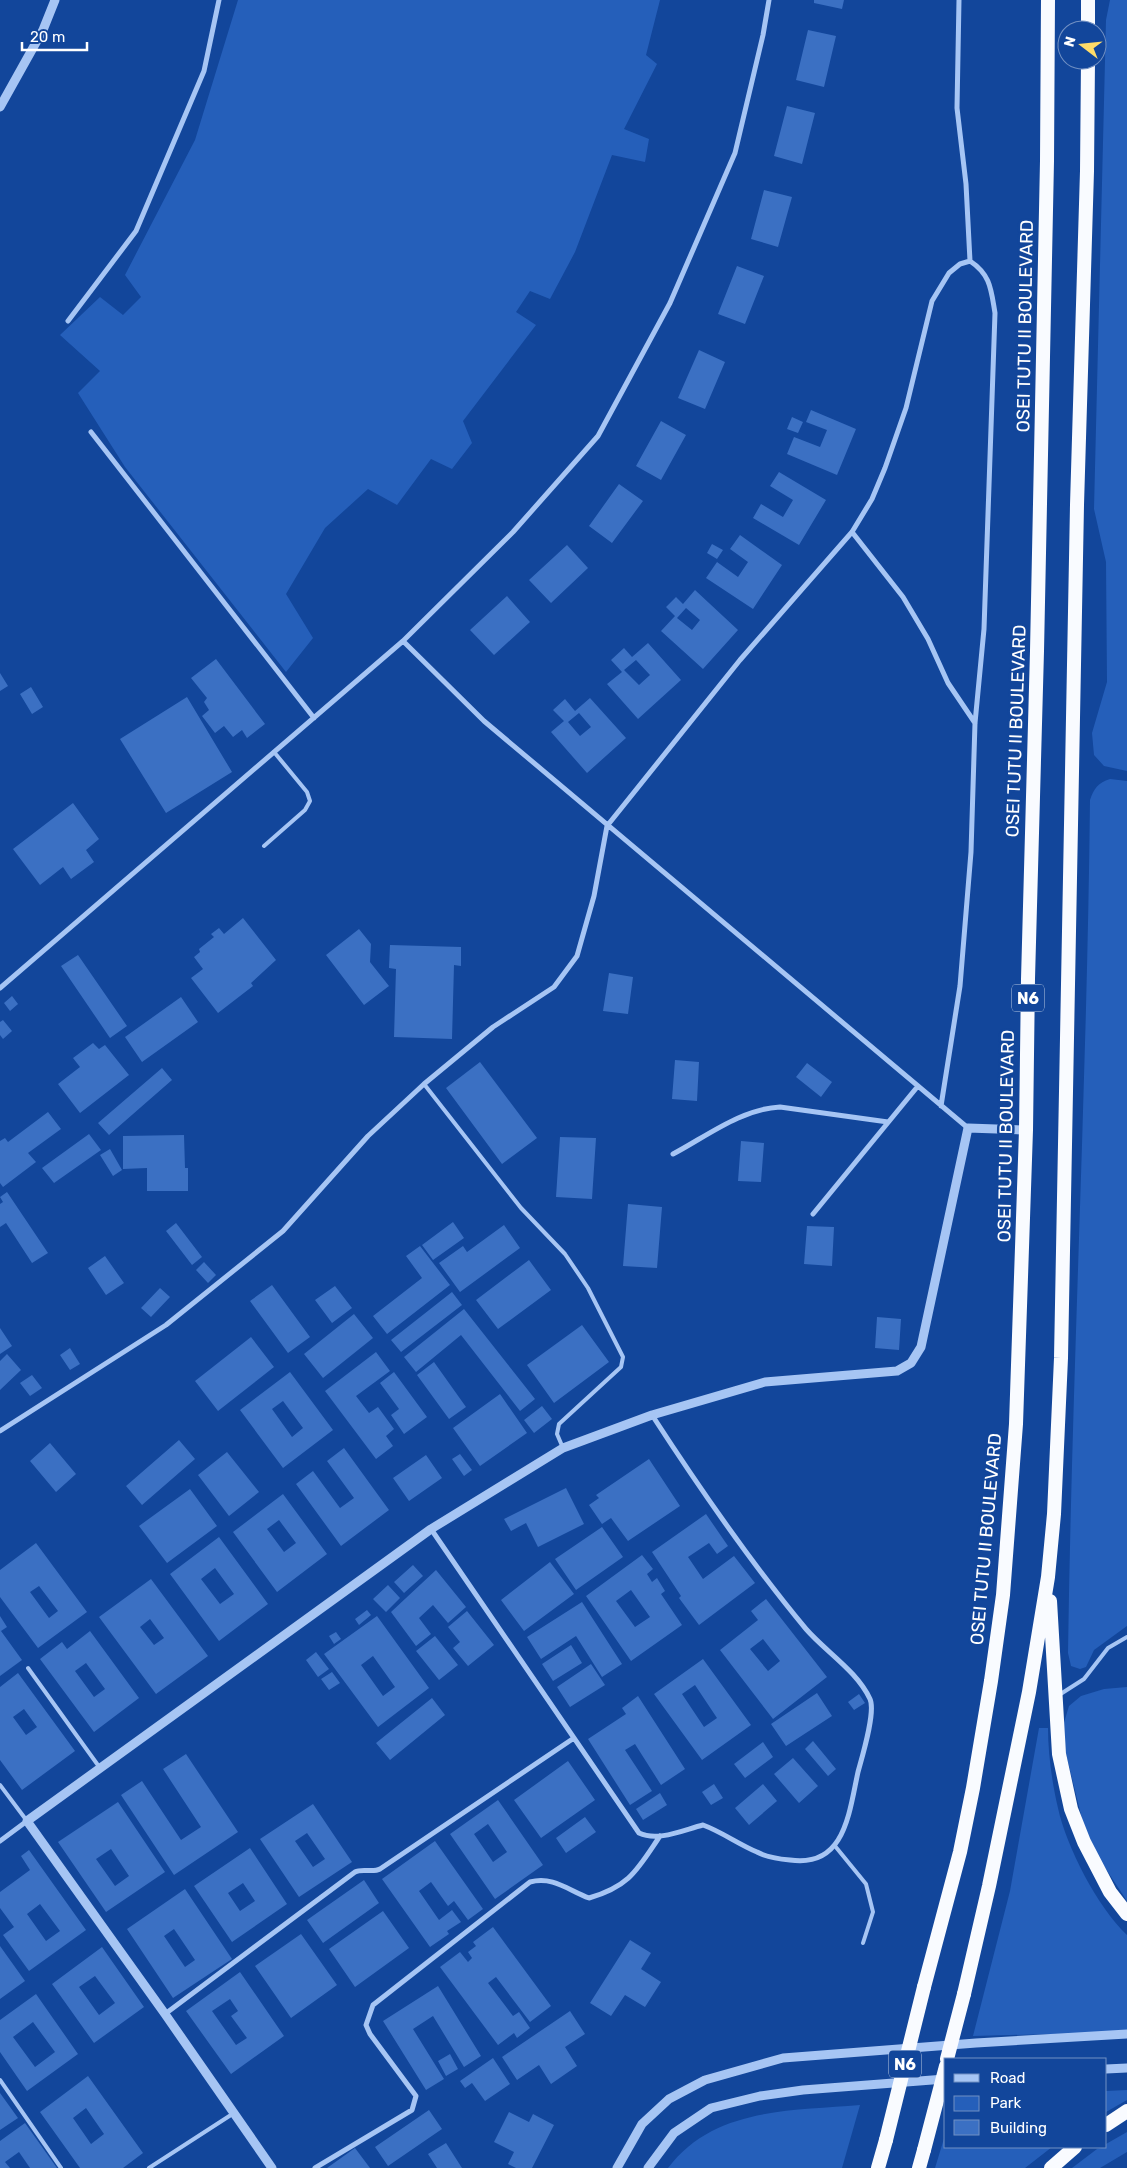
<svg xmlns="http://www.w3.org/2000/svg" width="1127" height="2168" viewBox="0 0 1127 2168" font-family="Rubik,sans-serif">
<rect width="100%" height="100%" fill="#12469b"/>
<path fill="#255fba" d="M238,0H660L646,55L657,64L624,129L649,139L645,162L612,155L575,252L550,299L530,291L516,312L536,325L463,421L472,443L452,469L431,459L397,505L368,489L325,528L286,594L313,638L286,672L125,467L78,393L100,371L60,335L100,297L123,315L141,297L125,275L195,140Z
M1110,0H1127V771L1104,766L1094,755L1092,733L1107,682L1106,562L1094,509L1106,20Z
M1110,779L1127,781V1626L1094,1650L1086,1667L1080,1669L1071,1666L1068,1653C1072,1369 1087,1085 1090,800C1094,788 1098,783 1110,779Z
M1127,1687V1901L1100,1860L1084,1827L1066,1754L1063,1726L1069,1706L1081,1696L1104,1689Z
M1039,1728H1048C1048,1753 1052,1783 1058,1808C1066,1846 1098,1908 1127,1935V2032L973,2036L1010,1891Z
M1127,2090V2100L1106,2112V2091Z
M860,2105L842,2168H668C714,2107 791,2111 860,2105Z
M946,2132V2147H1052L1025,2168H935Z
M1127,2132V2152L1100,2168H1072L1097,2149L1106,2147V2144Z"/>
<path fill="#3b70c3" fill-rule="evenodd" d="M814,0H844L842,9L814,3Z
M808,30L836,36L824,87L796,80Z
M787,106L815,113L802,164L774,156Z
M764,190L792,197L778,247L751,239Z
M737,266L764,276L745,324L718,314Z
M699,350L725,362L705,409L678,398Z
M811,410L856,429L837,475L787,454L794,437L820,447L827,430L806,422Z
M792,417L803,422L798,433L787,429Z
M661,421L686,435L661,480L636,466Z
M779,472L826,500L799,545L753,518L761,504L783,517L793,500L770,486Z
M619,484L643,501L612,543L589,526Z
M740,535L782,565L753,609L706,578L717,562L738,577L748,562L730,549Z
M712,544L723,550L717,559L707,553Z
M567,545L588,568L551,603L529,580Z
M695,590L738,630L703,669L661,631L675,616L666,607L676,597L683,604ZM686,608L700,620L692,630L677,618Z
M507,596L530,622L494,655L470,630Z
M648,643L681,680L638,719L607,684L622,672L611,660L624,648L632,657ZM636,660L650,675L639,685L624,670Z
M216,659L265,724L247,738L242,730L233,737L224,726L215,733L202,716L209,710L204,702L207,698L191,678Z
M0,673L8,686L0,691Z
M31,687L43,707L32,714L20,694Z
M187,697L232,772L166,813L120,739Z
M590,698L626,738L587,773L551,732L564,721L553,710L565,699L575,711ZM579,713L591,727L580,736L568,722Z
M73,803L99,839L86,850L94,862L71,879L63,867L40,885L13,849Z
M243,918L276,960L251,983L253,986L218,1013L191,978L203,969L194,957L200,952L199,949L214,937L211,934L219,928L224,934Z
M359,929L371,944L370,962L389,986L364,1005L326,955Z
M390,945L461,947V966L454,965L452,1039L394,1037L396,969L389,968Z
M78,955L127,1026L110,1038L61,966Z
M609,973L633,977L628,1014L603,1011Z
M12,996L18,1004L10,1011L4,1003Z
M181,997L198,1022L142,1062L125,1037Z
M3,1020L12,1031L3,1039L0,1035V1022Z
M93,1043L99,1049L105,1045L129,1075L80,1113L58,1084L80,1067L73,1058Z
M675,1060L699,1062L697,1101L672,1099Z
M480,1062L537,1138L502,1164L446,1088Z
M807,1063L832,1082L821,1097L796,1077Z
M162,1068L172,1080L109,1135L98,1123Z
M48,1112L61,1129L28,1153L36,1162L3,1187L0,1183V1141L5,1138L8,1142Z
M89,1134L101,1150L54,1183L42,1168Z
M184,1135L185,1168H188V1191H147V1168L123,1169V1136Z
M560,1137L596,1138L592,1199L556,1197Z
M741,1141L764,1143L761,1182L738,1181Z
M110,1149L122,1170L113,1176L100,1155Z
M7,1192L48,1253L32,1263L6,1223L0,1227V1204L3,1202L0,1197Z
M628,1204L662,1207L657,1268L623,1266Z
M453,1222L464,1238L433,1260L422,1245Z
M176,1223L202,1257L192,1265L166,1231Z
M504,1225L520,1248L460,1292L439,1263L463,1246L467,1252Z
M807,1226L834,1227L832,1266L804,1264Z
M420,1246L450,1285L387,1334L373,1316L422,1278L406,1256Z
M105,1256L124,1283L106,1295L88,1268Z
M529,1260L551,1290L498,1329L476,1300Z
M204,1262L216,1275L208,1283L196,1270Z
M272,1285L310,1337L288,1353L250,1301Z
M335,1286L352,1308L332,1323L315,1300Z
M160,1288L170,1297L151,1317L141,1308Z
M452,1292L462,1305L401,1352L391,1340Z
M464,1309L535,1399L520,1411L461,1335L416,1372L404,1357Z
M354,1314L373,1338L323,1378L304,1354Z
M877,1317L901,1319L899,1350L875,1348Z
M582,1325L609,1362L554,1403L527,1365Z
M0,1328L12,1346L0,1354Z
M251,1337L274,1367L218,1411L195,1381Z
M70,1348L80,1364L70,1370L60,1355Z
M376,1352L390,1371L356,1396L369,1413L378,1407L394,1429L386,1436L393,1446L376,1459L325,1391Z
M7,1354L21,1370L0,1390V1361Z
M434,1362L466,1407L449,1419L417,1375Z
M290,1372L333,1430L283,1468L240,1410ZM283,1401L303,1428L292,1437L272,1409Z
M394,1372L427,1417L404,1434L391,1415L399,1409L380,1383Z
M32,1375L42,1388L30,1396L20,1383Z
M500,1394L527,1433L480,1466L453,1428Z
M542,1406L552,1419L534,1433L524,1420Z
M179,1440L195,1459L142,1505L126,1486Z
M50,1443L76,1474L56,1492L30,1461Z
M344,1448L389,1510L341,1546L296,1484L313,1471L340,1508L354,1498L327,1461Z
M227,1452L259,1492L229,1516L198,1475Z
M460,1454L472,1470L464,1476L452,1459Z
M426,1455L442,1478L409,1501L393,1478Z
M649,1459L680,1506L628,1541L611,1518L602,1524L589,1505L599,1498L596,1495Z
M566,1488L584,1524L538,1547L526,1523L511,1531L504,1519Z
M190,1489L217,1526L167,1563L139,1526Z
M283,1494L327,1554L277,1592L233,1532ZM279,1520L296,1543L284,1552L267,1529Z
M706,1514L728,1546L717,1554L709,1543L688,1557L703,1579L734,1556L755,1583L699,1625L679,1598L681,1596L652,1552Z
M602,1527L623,1557L576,1590L555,1559Z
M219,1537L268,1604L219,1641L170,1574ZM215,1568L234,1594L220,1604L201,1579Z
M36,1543L87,1612L38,1648L0,1597V1570ZM39,1586L58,1611L49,1618L30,1592Z
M642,1555L653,1569L647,1574L652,1582L657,1578L665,1591L661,1594L682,1625L631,1661L586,1596ZM631,1590L650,1617L635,1627L616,1601Z
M550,1562L574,1594L524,1631L501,1600Z
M413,1565L423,1576L404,1593L394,1582Z
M436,1570L466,1607L448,1623L433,1605L419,1618L431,1634L416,1646L391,1612Z
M151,1579L208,1656L156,1694L99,1617ZM150,1619L164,1638L154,1645L140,1627Z
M388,1585L400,1598L386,1612L373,1599Z
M766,1599L827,1677L773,1719L720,1650L758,1620L751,1611ZM763,1639L780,1661L768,1671L750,1649Z
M582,1602L622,1664L602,1677L576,1636L541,1659L527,1637Z
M367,1610L371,1615L359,1625L355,1619Z
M467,1611L494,1645L468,1666L453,1648L460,1642L448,1627Z
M0,1616L7,1627L1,1631L22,1660L0,1676Z
M377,1616L429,1688L378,1727L324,1654ZM373,1656L395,1687L383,1696L361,1665Z
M90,1631L139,1698L94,1732L40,1659L62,1642L67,1649ZM86,1663L105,1689L94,1697L75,1671Z
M336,1632L341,1639L334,1644L329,1636Z
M435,1636L458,1665L439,1680L416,1651Z
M571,1645L582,1663L553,1681L542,1664Z
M316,1652L329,1669L318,1677L306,1660Z
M703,1659L751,1725L702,1760L654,1694ZM695,1685L717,1718L704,1727L682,1694Z
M591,1664L605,1685L570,1707L557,1687Z
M332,1672L340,1683L329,1690L321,1679Z
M18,1673L75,1751L22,1790L0,1760V1687ZM24,1709L37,1727L26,1735L13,1717Z
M817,1693L832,1716L786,1746L771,1724Z
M859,1694L865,1703L854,1710L848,1702Z
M638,1696L685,1769L661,1785L635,1744L625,1750L652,1791L630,1805L588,1739L626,1714L622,1708Z
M432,1698L445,1715L390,1760L376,1743Z
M813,1741L836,1769L828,1776L805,1749Z
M763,1742L773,1757L745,1778L734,1764Z
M186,1754L238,1832L174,1875L121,1795L142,1781L181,1840L201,1827L163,1769Z
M793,1758L818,1786L799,1803L774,1774Z
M568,1761L595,1800L541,1838L514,1800Z
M714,1784L723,1798L711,1805L702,1792Z
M763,1784L777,1801L749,1825L735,1808Z
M660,1793L667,1805L643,1820L636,1809Z
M498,1800L543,1865L495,1899L450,1834ZM488,1824L507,1852L493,1862L474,1834Z
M118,1802L165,1872L106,1912L58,1842ZM111,1849L129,1876L115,1886L96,1859Z
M313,1804L352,1862L299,1897L260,1839ZM307,1833L325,1859L313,1867L295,1841Z
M585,1817L596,1832L566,1853L556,1838Z
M435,1841L483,1909L468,1920L454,1901L448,1906L431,1882L419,1891L439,1920L452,1910L461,1922L447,1931L449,1934L430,1947L382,1879Z
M250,1848L287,1904L232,1942L194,1886ZM243,1883L255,1901L240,1911L228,1893Z
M29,1850L86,1930L29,1971L3,1935L14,1927L0,1908V1892L30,1870L21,1856ZM40,1904L60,1931L46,1941L27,1914Z
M364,1880L379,1903L323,1943L307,1920Z
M185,1889L232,1959L173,1998L127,1929ZM174,1929L195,1960L185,1967L164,1936Z
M383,1911L409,1948L355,1987L329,1949Z
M493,1927L551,2006L530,2022L496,1977L488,1983L513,2016L519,2012L530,2028L517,2038L514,2033L498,2045L440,1967L460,1952L468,1962L472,1958L468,1952L476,1946L473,1942Z
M301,1934L337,1985L291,2018L255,1966Z
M630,1940L651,1953L641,1969L661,1982L645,2007L625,1995L611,2016L590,2003Z
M0,1946L25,1981L0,1999Z
M102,1947L144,2007L94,2043L52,1984ZM95,1976L115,2003L99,2015L79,1987Z
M240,1972L284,2036L231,2074L186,2011ZM230,1999L238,2011L231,2016L247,2038L236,2045L212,2011Z
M438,1986L481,2056L464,2067L433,2016L413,2029L444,2079L426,2090L383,2021Z
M36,1994L78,2054L27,2091L0,2052V2020ZM33,2022L55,2052L35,2067L13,2037Z
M570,2011L585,2034L565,2047L577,2066L551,2084L539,2065L517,2080L502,2057Z
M450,2054L458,2069L446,2076L438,2061Z
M493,2058L510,2084L485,2101L472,2083L465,2088L460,2081Z
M88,2076L143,2153L123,2168H80L40,2112ZM86,2108L104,2134L91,2144L73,2118Z
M0,2093L18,2118L0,2130Z
M429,2110L442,2129L388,2166L375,2147Z
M509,2112L529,2122L533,2114L554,2125L532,2168H516L508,2164L514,2152L494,2142Z
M25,2123L57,2168H30L19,2152L5,2162L10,2168H0V2141Z
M446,2143L462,2168H437L428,2154Z
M355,2148L370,2168H327Z"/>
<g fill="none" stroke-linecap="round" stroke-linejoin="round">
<path stroke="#a6c5f4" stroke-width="4" d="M264,846L305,810L310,801L307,792L274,752
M424,1084L521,1208L565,1254L588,1288L623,1357L621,1367L559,1424L557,1434L563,1448
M28,1668L100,1768
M1059,1695L1084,1679L1108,1648L1127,1637
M0,1785L27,1821
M835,1846L866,1884L873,1912L863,1943
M0,2080L61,2168
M149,2168L234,2113"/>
<path stroke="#a6c5f4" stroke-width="5" d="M959,0L957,108L966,184L970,261
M68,321L136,231L204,71L219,0
M91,432L314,718
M852,532L903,597L928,639L948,683L975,723
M403,641L484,721L968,1128
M0,988L403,641L513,532L598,436L670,303L735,153L763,35L769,0
M673,1154C707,1136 741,1109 780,1107L888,1122
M813,1214L918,1086
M0,1431L166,1325L283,1231L368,1136L424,1084L493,1027L554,987L577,956L594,896L607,826L740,660L852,532L872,499L885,468L906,408L932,301L949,273L960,264L970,261C991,275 991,290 995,313L984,629L975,723L971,852L960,986L941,1106
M431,1529L639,1833C658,1842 683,1830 703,1825C722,1832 738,1844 757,1852C766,1857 779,1859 790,1860C845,1868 849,1813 858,1772C862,1757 876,1712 870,1699C857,1671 826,1652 806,1629C750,1562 700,1489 652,1415
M0,1841L27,1821
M165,2014L355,1872C362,1868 373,1873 380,1869L574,1738
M315,2168L412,2110L416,2096L370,2034L366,2025L373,2005L530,1882C553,1876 568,1890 589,1898C630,1886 637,1870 660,1836"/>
<path stroke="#a6c5f4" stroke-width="9" d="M0,107L43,30L55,0
M1106,2069L1127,2068
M272,2168L165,2014L27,1821L431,1529L563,1448L652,1415L765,1382L897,1371L911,1363L921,1347L968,1128L1026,1130
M617,2168L642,2124L669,2099L705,2080L783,2058L976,2043L1127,2034
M648,2168L674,2133L711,2108L760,2096L803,2090L945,2079"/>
<path stroke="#f9fbff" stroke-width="14" d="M1088,30V0
M1050,1601L1059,1754L1071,1809L1084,1842L1110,1892L1127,1914
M924,1987L960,1852L973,1788L991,1681L1003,1595L1016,1424L1026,1130L1028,979L1037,651L1047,161L1048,0
M964,1994L989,1886L1029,1692L1048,1577L1054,1514L1061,1358L1077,505L1087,171L1088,60
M1106,2125L1127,2111
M878,2168L886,2140
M919,2168L924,2150
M1051,2168L1075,2147"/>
<path stroke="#f9fbff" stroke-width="14" d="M947,2059L964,1994
M886,2140L924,1987
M924,2150L946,2066"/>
</g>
<g text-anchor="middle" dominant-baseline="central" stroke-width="5" stroke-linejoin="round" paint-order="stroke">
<g fill="#12469b" stroke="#b8c8e1" stroke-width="1">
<rect x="1012" y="984.5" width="32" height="27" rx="4"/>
<rect x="889" y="2050.5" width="32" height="27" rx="4"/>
</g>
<g font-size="16" font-weight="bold" fill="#fff">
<text x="1028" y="998">N6</text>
<text x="905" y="2064">N6</text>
</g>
<g font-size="18" fill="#fff" stroke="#12469b">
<text transform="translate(1025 326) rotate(-89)">OSEI TUTU II BOULEVARD</text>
<text transform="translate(1016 731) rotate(-88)">OSEI TUTU II BOULEVARD</text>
<text transform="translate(1006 1136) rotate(-89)">OSEI TUTU II BOULEVARD</text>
<text transform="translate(986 1539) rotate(-85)">OSEI TUTU II BOULEVARD</text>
</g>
</g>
<rect x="944" y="2058" width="162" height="90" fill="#12469b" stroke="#7190c3"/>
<rect x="954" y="2074" width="25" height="8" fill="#a6c5f4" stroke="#7190c3"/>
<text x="990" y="2083" font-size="15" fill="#ffffff">Road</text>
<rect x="954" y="2096" width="25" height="15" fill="#255fba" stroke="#7190c3"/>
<text x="990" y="2108" font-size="15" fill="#ffffff">Park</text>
<rect x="954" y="2120" width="25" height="15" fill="#3b70c3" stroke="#7190c3"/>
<text x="990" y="2133" font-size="15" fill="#ffffff">Building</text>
<g transform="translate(1082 45) rotate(286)"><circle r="24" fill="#12469b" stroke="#7190c3"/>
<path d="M0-4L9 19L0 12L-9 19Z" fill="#ffdc69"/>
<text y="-8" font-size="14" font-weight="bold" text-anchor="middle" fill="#ffffff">N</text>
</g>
<path d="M22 42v8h65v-8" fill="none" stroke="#ffffff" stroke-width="2.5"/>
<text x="30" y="42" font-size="15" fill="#ffffff" stroke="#12469b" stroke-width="4" paint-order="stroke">20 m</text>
</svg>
